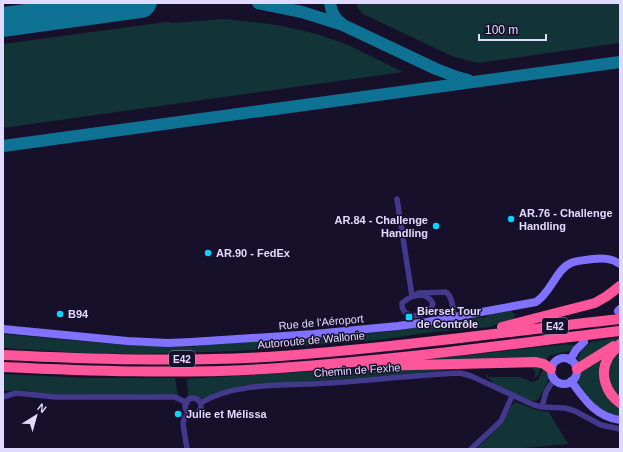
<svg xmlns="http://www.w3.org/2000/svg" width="623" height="452" viewBox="0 0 623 452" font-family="Arial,sans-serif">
<rect width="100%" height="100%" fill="#17102b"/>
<path fill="#123436" d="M357,3H620V43L478,63L454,57L363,14L357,7Z
M224,19L278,25L317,34L348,45L403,72L3,128V44L166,22L173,23Z
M509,309L516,315L512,319L490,327L426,333L378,340L239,351L136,354L82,353L3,348V334L125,345L192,347L211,344L302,339L386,332L429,325V327L430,325L443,323H449L466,316L483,318L495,312Z
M620,337V340L579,366L577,356L579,357L581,351L591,342Z
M568,344L569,345L578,344L570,351L551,355L544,361H414Z
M620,348V400L608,386V362Z
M607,354L602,366L620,405V417C597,412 591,401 577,384C576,369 596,361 607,354Z
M541,367C539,372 538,379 531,379L535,377V371L531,368H468L373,377L244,385L202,398L188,397L187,379L367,368Z
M544,367C551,375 549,381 544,389C541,394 541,397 536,401L529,400L491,383L492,381L486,377L487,374L488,377H520L532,382L538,380Z
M3,374L87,378H175L178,396L151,394L59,395L21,390L5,391H3Z
M515,402L537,410L549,412L568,444L513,449H476L502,424L511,406Z"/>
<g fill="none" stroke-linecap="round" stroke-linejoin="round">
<path stroke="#0e7295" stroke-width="12" d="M258,3L302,12L343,25L436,69L457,77L468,80
M330,3C331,12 335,19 342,24
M116,6L151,3
M3,146L620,62"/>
<path stroke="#0e7295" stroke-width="30" d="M3,22L141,3"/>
<path stroke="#42398c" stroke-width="5.5" d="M397,199L412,296L419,293L446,292C453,297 453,309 454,317
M423,295C428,297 431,299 433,304C429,317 401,322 402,303C409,297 414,295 423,295Z
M3,397L16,393L56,397H175L187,403
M185 406a8 8 0 1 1 16 0a8 8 0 1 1-16 0Z
M200,403C239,381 287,386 329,383C373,380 417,375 460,373L471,376L534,405L542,407L565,408L575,411L601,425L620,429
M542,407L546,392L554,379
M187,449L183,424L184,419L189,413
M471,449L501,421L512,396"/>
<path stroke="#8071ff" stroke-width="8" d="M618,311L620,309
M3,329L127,341L168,343L191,342L314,334L398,326L427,322L536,302C551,293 556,269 571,263C578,260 586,260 593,259C603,258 611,258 620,264
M551 371a13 13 0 1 1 26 0a13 13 0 1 1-26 0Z
M570,360L576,350L584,342
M571,381C584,399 596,417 620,420"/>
<path stroke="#ff559a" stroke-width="10" d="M502,327L595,303L607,296L620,286
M620,344C616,349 611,352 608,358C599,374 606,393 620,403
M3,355C91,359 179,362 267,357C385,349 503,332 620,319
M371,366L536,362L544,364L551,369
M3,367C90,371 177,374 264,369C383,362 502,345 620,331
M577,369L614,346"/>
</g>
<g fill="#06d3ff" stroke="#17102b" stroke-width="1.5">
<circle cx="511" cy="219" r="4"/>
<circle cx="436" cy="226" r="4"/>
<circle cx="208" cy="253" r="4"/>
<circle cx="60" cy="314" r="4"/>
<rect x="405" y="313" width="8" height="8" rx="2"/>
<circle cx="178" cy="414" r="4"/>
</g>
<g text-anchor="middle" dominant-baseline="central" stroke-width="3" stroke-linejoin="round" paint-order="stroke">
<g fill="#17102b" stroke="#a49dbf" stroke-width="1">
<rect x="542" y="318" width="26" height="16" rx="3"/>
<rect x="169" y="351" width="26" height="16" rx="3"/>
</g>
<g font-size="10" font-weight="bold" fill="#e1daff">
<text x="555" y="326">E42</text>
<text x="182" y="359">E42</text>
</g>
<g font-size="11" font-weight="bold" fill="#e1daff" stroke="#17102b" text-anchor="start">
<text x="519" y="213">AR.76 - Challenge<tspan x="519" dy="13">Handling</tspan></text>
<text x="428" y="220" text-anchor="end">AR.84 - Challenge<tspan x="428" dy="13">Handling</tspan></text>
<text x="216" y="253">AR.90 - FedEx</text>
<text x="417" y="311">Bierset Tour<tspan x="417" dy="13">de Contrôle</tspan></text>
<text x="68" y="314">B94</text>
<text x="186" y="414">Julie et Mélissa</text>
</g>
<g font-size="11" fill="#e1daff" stroke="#17102b">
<text transform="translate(321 322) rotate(-5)">Rue de l'Aéroport</text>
<text transform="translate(311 340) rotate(-5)">Autoroute de Wallonie</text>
<text transform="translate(357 370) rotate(-4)">Chemin de Fexhe</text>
</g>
</g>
<rect width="623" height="452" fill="none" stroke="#e1daff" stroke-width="8"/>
<g transform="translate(36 416) rotate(37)" stroke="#17102b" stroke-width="3" paint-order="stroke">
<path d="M0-3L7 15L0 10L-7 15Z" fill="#e1daff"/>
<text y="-6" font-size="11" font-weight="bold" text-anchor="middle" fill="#e1daff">N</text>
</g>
<path d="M479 34v6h67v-6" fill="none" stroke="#e1daff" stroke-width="2"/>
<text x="485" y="34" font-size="12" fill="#e1daff" stroke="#17102b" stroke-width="3" paint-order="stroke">100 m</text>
</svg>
